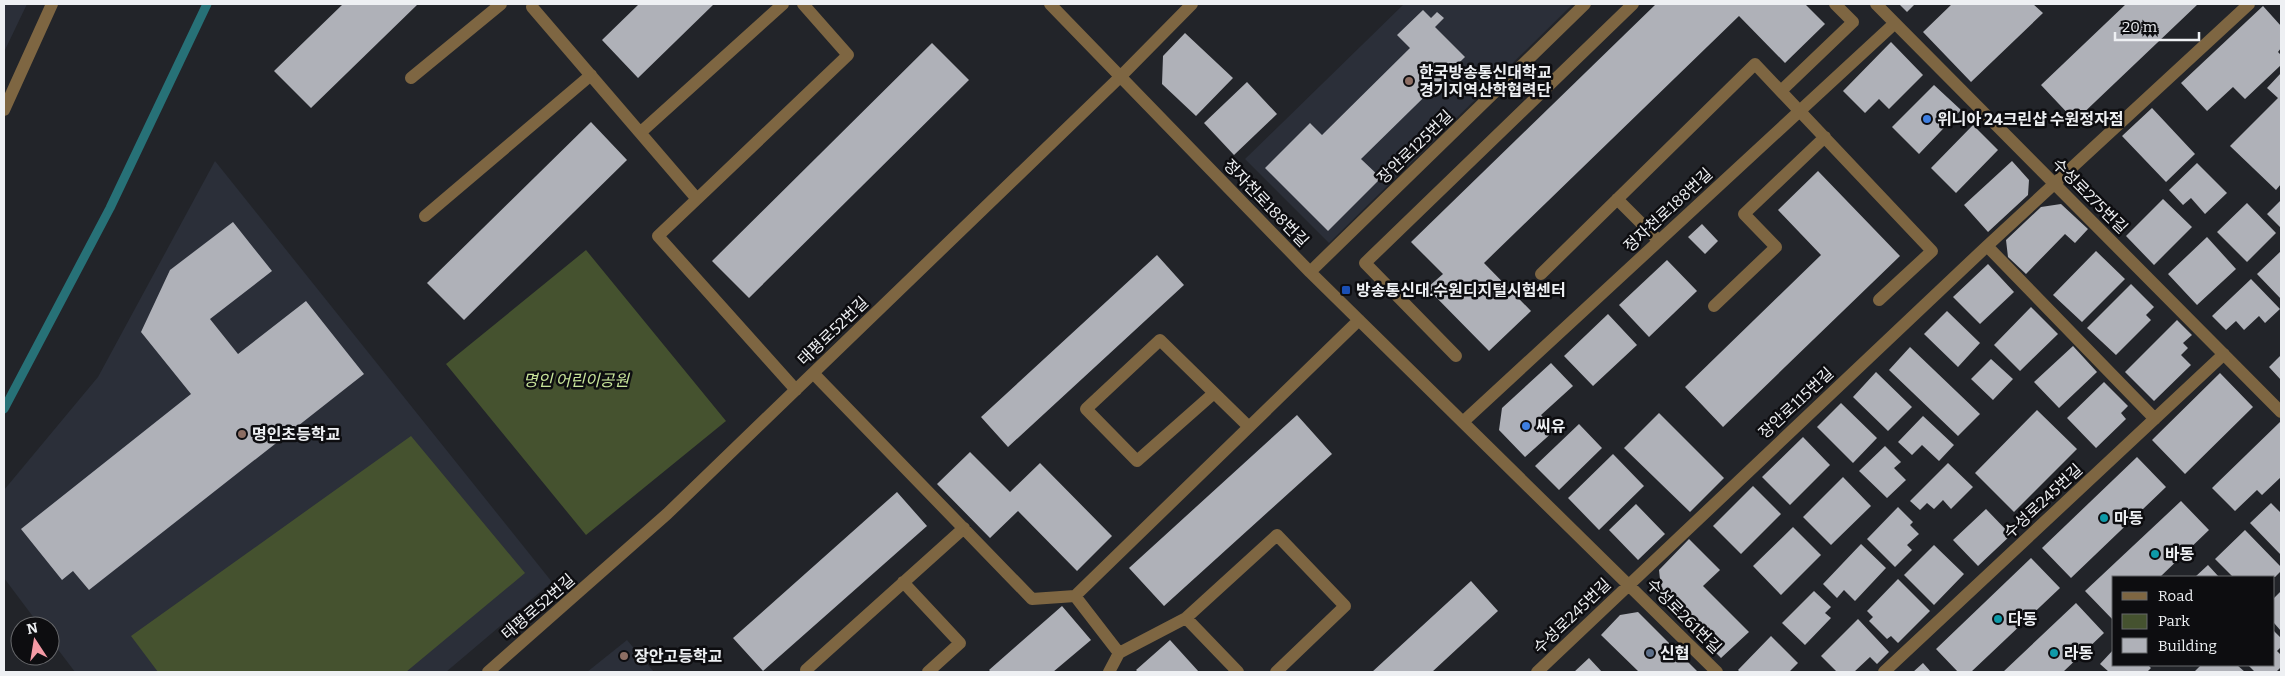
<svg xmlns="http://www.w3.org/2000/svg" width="2285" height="676" viewBox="0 0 2285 676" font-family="Bitter,'Noto Sans KR',serif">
<rect width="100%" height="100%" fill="#222429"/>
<path fill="#2b2f39" d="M4,4H27L4,52Z
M1404,4H1573L1329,243L1245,159Z
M215,161L552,582L446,672H75L50,639V626H40L4,578V490L98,377Z
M627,640L654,672H587Z"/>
<path fill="#45522f" d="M586,250L726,421L586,535L446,364Z
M411,436L525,573L406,672H158L131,636Z"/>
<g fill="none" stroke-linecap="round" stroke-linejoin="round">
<path stroke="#277177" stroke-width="9" d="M4,409L110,208L207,4"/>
</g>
<path fill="#afb1b8" d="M343,4H418L311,108L274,71Z
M639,4H714L638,78L602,40Z
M1656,4H1805L1825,24L1785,63L1739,16L1484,263L1531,311L1489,351L1427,288L1443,274L1411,242Z
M1899,4H1915L1907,12Z
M1952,4H2033L2043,13L1971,82L1923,32Z
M2126,4H2198L2075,121L2041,85Z
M2263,6L2281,26V48L2278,52L2281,55V65L2245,99L2233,87L2207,111L2181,83Z
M1423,10L1431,18L1437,12L1444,18L1435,27L1465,57L1361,159L1381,178L1328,231L1265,168L1310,123L1322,135L1410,48L1397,35Z
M1185,33L1233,78L1196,116L1162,84L1163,56Z
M1891,42L1923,75L1889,109L1879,99L1865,113L1843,91Z
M932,43L969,80L749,298L712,261Z
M2281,73V184L2276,190L2230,146L2278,98L2267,88Z
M1247,82L1277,114L1234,155L1204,123Z
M1934,85L1961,110L1919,154L1892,127Z
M2152,108L2195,154L2166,182L2122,136Z
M591,122L627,160L464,320L427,283Z
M1973,125L1998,150L1956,193L1931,168Z
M2012,161L2029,180L2028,195L1988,232L1964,205Z
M2197,163L2227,193L2205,214L2191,198L2183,205L2169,190Z
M1818,171L1900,256L1723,427L1685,387L1821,255L1778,210Z
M2163,199L2192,227L2154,265L2126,236Z
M2281,200V228L2267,214Z
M2247,203L2276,233L2247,262L2217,232Z
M2061,204L2088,229L2075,243L2065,234L2026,274L2008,257L2006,240L2041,207Z
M233,222L272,271L210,319L238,354L306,301L364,374L89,590L73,571L62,580L21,529L191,394L141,332L170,270Z
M1702,224L1718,241L1705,254L1688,237Z
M2207,237L2236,269L2197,305L2168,274Z
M2096,251L2125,279L2082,322L2053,295Z
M2281,251V299L2257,274Z
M1157,255L1184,285L1008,447L981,417Z
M1667,260L1697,291L1649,337L1619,305Z
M1988,264L2014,292L1980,324L1953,297Z
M2251,279L2280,309L2265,323L2259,316L2244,330L2236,321L2226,330L2212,316Z
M2131,284L2154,307L2146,315L2151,320L2116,355L2087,328Z
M2031,307L2058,334L2020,371L1994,345Z
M1947,311L1980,343L1958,367L1924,334Z
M1608,314L1637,345L1593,386L1564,356Z
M2177,320L2192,335L2183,343L2188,348L2181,355L2191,365L2154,401L2125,372Z
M2073,346L2097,372L2059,408L2034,382Z
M1910,347L1980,414L1958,436L1889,370Z
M2281,355V380L2269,367Z
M1991,359L2013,379L1993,400L1971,379Z
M1551,363L1573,386L1541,415L1555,430L1525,457L1499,430L1502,408Z
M1876,372L1912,407L1888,431L1853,397Z
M2220,373L2253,407L2185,474L2152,440Z
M2104,382L2128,406L2121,413L2126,419L2096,448L2067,418Z
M1841,403L1877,438L1853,463L1817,427Z
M2037,410L2077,449L2014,512L1975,473Z
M1659,413L1724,478L1690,512L1624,448Z
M1297,415L1332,454L1164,606L1129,568Z
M1923,416L1954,445L1939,461L1922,445L1912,455L1898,442Z
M2280,422L2281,477L2262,495L2257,490L2235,511L2212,488Z
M1579,424L1602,448L1559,490L1535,466Z
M1803,437L1830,465L1790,505L1762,477Z
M1885,446L1901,462L1894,468L1906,480L1887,498L1859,471Z
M970,452L1010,492L1040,463L1112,536L1077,571L1018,511L990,538L937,484Z
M1613,454L1644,486L1599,530L1568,498Z
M2137,457L2166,487L2071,578L2042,548Z
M1948,463L1973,487L1951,509L1943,500L1934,509L1927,503L1920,510L1910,501Z
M1843,477L1871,506L1831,545L1803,517Z
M1753,486L1781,514L1741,554L1713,526Z
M897,492L927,526L763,671L733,638Z
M2181,501L2209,530L2160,577H2114V621L2085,591Z
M2271,503L2281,513V555L2250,523Z
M1636,504L1665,534L1638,560L1609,530Z
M1898,507L1913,522L1910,525L1919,534L1907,545L1912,550L1895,567L1867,539Z
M1986,509L2011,535L1978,566L1953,540Z
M1793,527L1821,555L1781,595L1753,566Z
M2245,530L2281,567V571L2275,577H2233L2215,559Z
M1689,539L1720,570L1703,586L1749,632L1721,658L1662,598L1659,570Z
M1861,544L1886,568L1855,601L1844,590L1837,598L1823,584Z
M1934,545L1964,574L1934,605L1904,575Z
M2031,558L2060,588L1971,672H1958L1936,649Z
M2208,565L2219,577H2195Z
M1898,579L1930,611L1898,643L1891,636L1887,639L1869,621L1873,617L1867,611Z
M1471,581L1498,611L1432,672H1372Z
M1814,591L1831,607L1825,613L1831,618L1805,645L1782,623Z
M2281,591V631L2274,623V598Z
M2076,603L2104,633L2063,672H2003Z
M1062,606L1091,640L1053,672H991L989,670Z
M1638,612L1698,672H1639L1601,635L1620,615Z
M1858,619L1889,652L1877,664L1870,657L1854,672H1837L1821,656Z
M2274,631L2281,638V647L2277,651L2281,655V667L2276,672H2255L2248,665H2274Z
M1771,636L1798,663L1789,672H1740L1738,670Z
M1170,640L1199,672H1138L1136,670Z
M2114,649V665H2148L2151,668L2147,672H2109L2100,664Z
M1589,658L1602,672H1574Z
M1923,663L1931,672H1913Z
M2201,665H2237L2245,672H2194Z"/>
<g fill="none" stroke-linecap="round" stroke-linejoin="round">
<path stroke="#7e6642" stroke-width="12" d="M1050,4L1310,272L1717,672
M1876,4L2281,412
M532,7L697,199L848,55L803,4
M411,78L501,4
M1781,91L1853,22L1835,4
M4,110L52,4
M641,132L783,4
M697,199L658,236L796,390
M1617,199L1659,241
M425,216L591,75
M1987,246L2155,419
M1310,272L1585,4
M1541,274L1755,64L1932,251L1879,300
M1714,306L1776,247L1744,214L1825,137
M1456,356L1365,263L1633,4
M813,373L1032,599L1075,596L1359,320
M1214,393L1137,461L1086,409L1160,340L1249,427
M1464,421L1895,23
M903,582L960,643L928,672
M1075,596L1119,653L1109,672
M1186,618L1238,672
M1119,653L1186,618L1277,535L1345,606L1276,672
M488,672L667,514L1120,77L1192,4
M808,672L806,670L964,528
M1537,672L1987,246L2249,4
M1884,672L2224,354"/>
</g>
<g fill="#8d6e63" stroke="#0d0d10" stroke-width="2">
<circle cx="1409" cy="81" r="5"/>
<circle cx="242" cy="434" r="5"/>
<circle cx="624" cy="656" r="5"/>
</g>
<g fill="#3f7fe0" stroke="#0d0d10" stroke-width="2">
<circle cx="1927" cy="119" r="5"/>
<circle cx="1526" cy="426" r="5"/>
</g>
<rect fill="#1a4fb4" stroke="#0d0d10" stroke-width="2" x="1341" y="285" width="10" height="10" rx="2.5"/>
<g fill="#0f9aa8" stroke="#0d0d10" stroke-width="2">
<circle cx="2104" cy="518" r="5"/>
<circle cx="2155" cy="554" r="5"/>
<circle cx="1998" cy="619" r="5"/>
<circle cx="2054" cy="653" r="5"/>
</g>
<circle fill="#5c6f8a" stroke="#0d0d10" stroke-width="2" cx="1650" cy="653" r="5"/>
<g text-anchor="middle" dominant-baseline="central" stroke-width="5" stroke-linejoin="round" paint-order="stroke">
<g font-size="16" font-weight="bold" fill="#eef0f3" stroke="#0d0d10" text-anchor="start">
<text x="1419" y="72">한국방송통신대학교<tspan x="1419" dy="18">경기지역산학협력단</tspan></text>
<text x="1937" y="119">위니아 24크린샵 수원정자점</text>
<text x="1356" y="290">방송통신대.수원디지털시험센터</text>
<text x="1536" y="426">씨유</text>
<text x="252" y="434">명인초등학교</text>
<text x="2114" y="518">마동</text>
<text x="2165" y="554">바동</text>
<text x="2008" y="619">다동</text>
<text x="1660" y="653">신협</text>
<text x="2064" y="653">라동</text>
<text x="634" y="656">장안고등학교</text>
</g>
<g font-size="16" fill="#eef0f3" stroke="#0d0d10">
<text transform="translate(1415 147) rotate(-44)">장안로125번길</text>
<text transform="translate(2090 196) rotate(45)">수성로275번길</text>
<text transform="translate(1266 203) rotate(46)">정자천로188번길</text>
<text transform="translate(1668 210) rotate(-43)">정자천로188번길</text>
<text transform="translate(833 331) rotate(-44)">태평로52번길</text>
<text transform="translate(1796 403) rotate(-43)">장안로115번길</text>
<text transform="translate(2043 501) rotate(-43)">수성로245번길</text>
<text transform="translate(538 607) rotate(-41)">태평로52번길</text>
<text transform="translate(1572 616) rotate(-44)">수성로245번길</text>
<text transform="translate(1684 616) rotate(45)">수성로261번길</text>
</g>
<g font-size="16" font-style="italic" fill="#c9e69b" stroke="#0d0d10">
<text x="576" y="380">명인 어린이공원</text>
</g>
</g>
<rect width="2285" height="676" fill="none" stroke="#eef0f3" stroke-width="10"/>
<rect x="2112" y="576" width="162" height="90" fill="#0d0d10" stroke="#67686b"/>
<rect x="2122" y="592" width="25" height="8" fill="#7e6642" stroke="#67686b"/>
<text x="2158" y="601" font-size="15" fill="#eef0f3">Road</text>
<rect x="2122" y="614" width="25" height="15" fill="#45522f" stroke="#67686b"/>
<text x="2158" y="626" font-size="15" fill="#eef0f3">Park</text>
<rect x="2122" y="638" width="25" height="15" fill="#afb1b8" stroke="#67686b"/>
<text x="2158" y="651" font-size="15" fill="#eef0f3">Building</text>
<g transform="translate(35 641) rotate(348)"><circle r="24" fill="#0d0d10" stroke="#67686b"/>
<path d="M0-4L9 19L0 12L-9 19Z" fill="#f49aa5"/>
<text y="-8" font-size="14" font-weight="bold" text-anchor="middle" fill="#eef0f3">N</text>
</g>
<path d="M2115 32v8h84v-8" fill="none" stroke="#eef0f3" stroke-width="2.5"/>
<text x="2122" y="32" font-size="15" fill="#eef0f3" stroke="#0d0d10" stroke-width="4" paint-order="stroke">20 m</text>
</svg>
